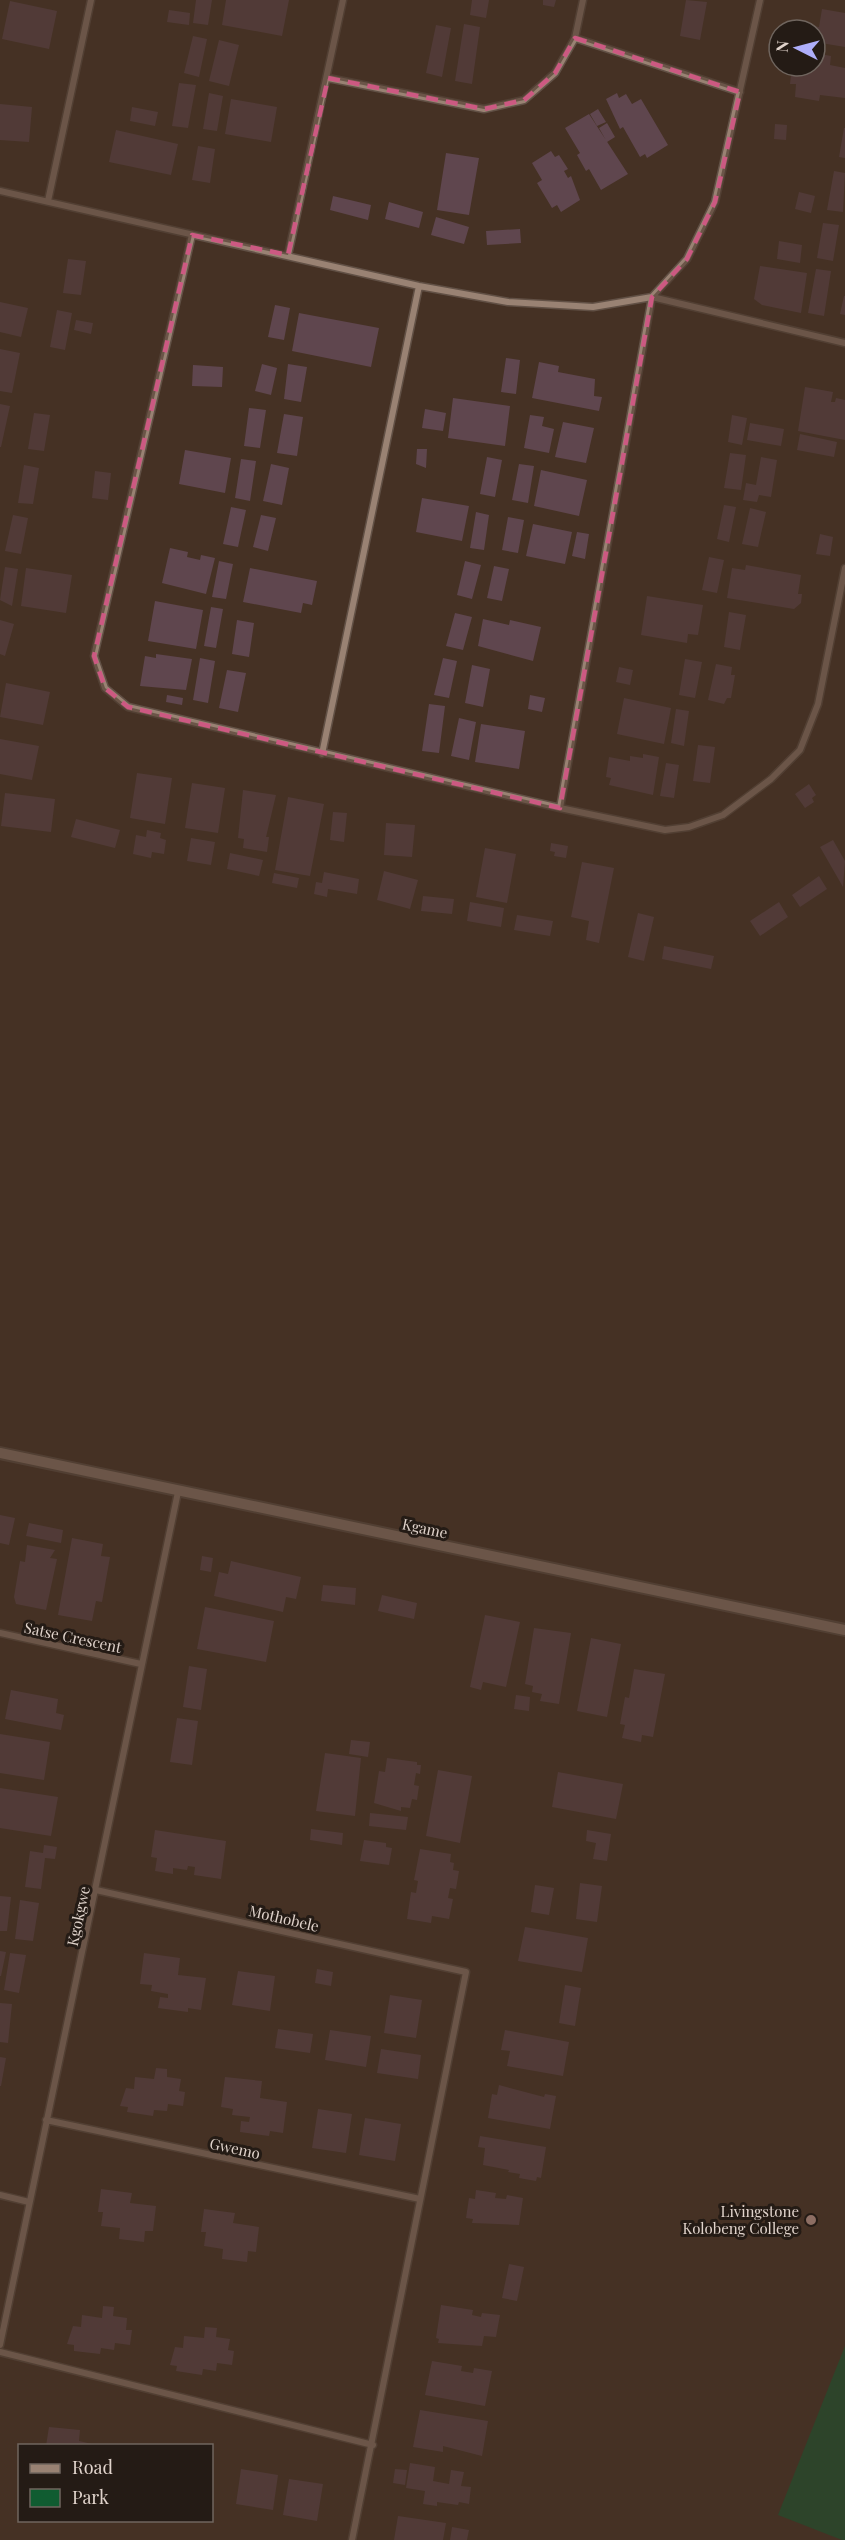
<svg xmlns="http://www.w3.org/2000/svg" width="845" height="2540" viewBox="0 0 845 2540" font-family="'Playfair Display',serif">
<rect width="100%" height="100%" fill="#453124"/>
<path fill="#105c31" d="M845,2346V2540H842L778,2515Z"/>
<path fill="#5f464e" d="M196,0H212L208,25L193,23Z
M226,0H289L282,36L222,25Z
M472,0H489L486,18L470,15Z
M543,0H556L554,7L543,5Z
M686,0L707,2L700,40L680,36Z
M10,1L57,11L49,49L2,39Z
M822,9L845,13V47L815,42V30H807L808,25L819,27Z
M169,10L190,13L189,25L167,22Z
M464,24L480,27L472,84L455,81Z
M436,25L451,28L442,77L426,73Z
M193,36L207,39L199,77L184,73Z
M219,40L239,45L229,86L209,81Z
M815,53L831,56L830,65L845,68V98L820,95L819,101L795,97L796,84H790L792,66H815Z
M179,83L196,85L188,128L172,126Z
M209,93L223,96L217,131L203,129Z
M617,93L619,98L626,94L632,104L641,99L668,145L647,158L645,154L640,157L623,127L620,129L606,99Z
M231,99L277,107L271,142L225,134Z
M0,104L32,107L29,142L0,140Z
M132,107L158,112L155,126L130,121Z
M598,109L606,122L597,126L590,114Z
M589,114L628,174L601,190L589,169L586,171L577,155L580,153L565,128Z
M607,123L615,137L607,142L599,128Z
M775,124L787,125L786,140L774,139Z
M844,128H845V158L839,157Z
M116,130L178,144L171,175L109,162Z
M198,146L215,149L210,183L192,180Z
M551,151L555,157L559,155L568,169L564,171L568,178L571,176L580,200L561,212L557,205L552,208L537,183L542,180L532,163Z
M446,153L479,158L469,215L437,210Z
M834,171L845,173L843,212L827,210Z
M799,192L815,196L811,213L795,209Z
M333,196L371,205L368,220L330,210Z
M389,202L423,212L419,228L385,219Z
M436,217L469,227L464,244L431,235Z
M823,223L839,225L833,261L817,258Z
M520,229L521,243L487,245L486,231Z
M779,241L802,245L800,263L777,259Z
M68,259L86,261L81,295L63,293Z
M760,266L807,273L801,313L762,305L754,299Z
M816,269L831,271L824,316L808,313Z
M844,296H845V315L840,314Z
M0,302L28,308L21,337L0,332Z
M275,305L290,308L284,340L268,337Z
M57,310L72,313L65,350L50,347Z
M299,313L379,328L371,367L292,351Z
M76,320L93,323L91,334L74,330Z
M0,349L20,353L12,393L0,391Z
M506,358L520,360L516,394L501,392Z
M539,362L559,366L558,372L595,379L594,396L602,397L599,411L532,398Z
M262,364L277,368L271,395L255,391Z
M288,364L307,367L301,402L284,399Z
M193,365L223,367L222,387L192,386Z
M805,387L833,392L831,402H835L836,398L845,400V440L798,431Z
M453,398L510,406L505,446L448,438Z
M0,404L10,406L1,447H0Z
M249,408L266,410L260,448L244,446Z
M425,409L446,413L443,431L422,428Z
M34,413L50,415L44,451L28,449Z
M284,414L303,417L297,456L277,453Z
M530,415L544,417L542,426L554,429L549,453L524,448Z
M732,415L747,418L742,445L728,442Z
M563,422L594,428L586,463L555,457Z
M750,423L784,429L781,446L747,440Z
M800,434L837,442L834,457L797,450Z
M417,449H427L426,468L416,464Z
M185,450L231,458L225,493L179,484Z
M730,453L746,455L741,490L724,488Z
M487,457L502,460L495,497L480,494Z
M761,457L777,460L771,497L759,495L757,502L743,500L746,483L756,485Z
M241,459L256,461L250,501L235,498Z
M271,464L289,468L282,505L263,501Z
M519,464L534,466L528,503L512,500Z
M24,465L39,468L33,504L18,503Z
M541,470L587,480L579,516L534,506Z
M95,471L111,473L108,500L92,498Z
M422,498L469,506L462,541L416,532Z
M724,505L736,507L729,542L717,539Z
M231,507L246,510L238,547L223,544Z
M750,508L766,512L758,547L742,544Z
M476,512L489,515L484,550L470,548Z
M13,515L28,518L21,554L5,551Z
M261,515L276,518L268,551L253,547Z
M508,517L524,520L518,553L502,550Z
M533,524L572,532L565,564L526,556Z
M577,532L589,534L585,559L572,556Z
M820,534L833,537L830,556L816,554Z
M170,548L188,552L187,557L200,560L201,555L215,558L206,594L162,583Z
M709,557L724,560L717,593L702,590Z
M219,561L233,564L226,599L212,597Z
M465,561L481,565L472,599L457,595Z
M746,565L801,575L798,594H802L801,603L794,609L727,598L732,568L745,570Z
M494,566L509,569L502,601L487,598Z
M5,567L18,569L12,606L0,600Z
M26,568L72,575L66,613L21,606Z
M250,568L317,581L312,605L303,603L301,613L243,602Z
M647,596L703,605L698,635L688,634L687,643L641,635Z
M155,601L203,610L196,649L148,641Z
M211,607L223,609L216,648L204,646Z
M729,612L746,615L740,650L724,647Z
M455,613L472,617L463,650L446,646Z
M483,619L509,625L510,620L541,627L533,661L478,646Z
M0,620L14,624L5,656L0,654Z
M237,620L254,623L249,657L232,654Z
M156,654L192,659L186,690L140,686L145,656L156,658Z
M200,658L215,661L208,703L193,700Z
M443,658L457,661L449,698L434,695Z
M685,659L702,662L695,698L679,695Z
M716,664L732,667L731,675H735L731,698H727L724,704L708,700Z
M472,665L490,669L483,707L465,703Z
M619,667L633,670L630,685L616,682Z
M227,670L246,673L238,712L219,708Z
M6,683L50,692L43,725L0,717Z
M167,695L183,698L182,705L166,702Z
M530,695L545,698L542,712L528,709Z
M624,698L671,708L664,744L617,734Z
M429,704L445,706L439,753L422,751Z
M676,709L689,711L684,746L671,743Z
M459,718L476,722L469,760L451,756Z
M481,724L525,731L519,769L475,762Z
M0,739L39,746L32,780L0,774Z
M698,745L715,747L710,783L693,781Z
M643,754L659,757L653,795L609,785L611,778L606,777L609,757L630,761V756L643,758Z
M666,763L679,765L674,798L660,796Z
M137,773L172,778L165,824L130,818Z
M192,783L225,788L218,833L185,828Z
M809,784L816,795L812,798L814,802L805,808L795,794Z
M243,790L276,795L266,837H269L267,852L243,848L244,839L238,838Z
M5,793L55,799L51,832L1,826Z
M288,797L324,804L310,876L275,870Z
M333,812L347,813L344,842L330,840Z
M76,819L120,830L115,848L71,837Z
M386,823L415,825L412,857L384,855Z
M147,830L161,833L160,838L166,840L164,854L152,852L151,858L133,854L136,835L146,837Z
M191,838L215,842L211,865L187,861Z
M833,840L845,861L843,887L820,847Z
M551,843L568,846L566,858L554,856L555,852L550,851Z
M485,848L516,854L507,903L476,897Z
M230,853L263,860L259,876L227,869Z
M582,862L614,868L599,943L586,940L589,921L571,917Z
M384,871L418,880L410,909L377,900Z
M324,872L359,879L357,894L328,889L327,897L314,894L316,882L322,883Z
M274,873L299,878L297,888L272,883Z
M819,876L827,889L800,907L792,895Z
M423,896L454,899L452,914L421,911Z
M470,902L504,908L501,927L467,921Z
M779,902L788,917L760,936L750,921Z
M638,913L654,917L644,961L628,957Z
M517,915L553,921L550,936L514,930Z
M664,946L714,956L711,969L662,959Z
M0,1515L15,1518L9,1545L0,1543Z
M29,1523L63,1530L61,1543L26,1536Z
M72,1538L103,1544L101,1556L110,1557L102,1602L96,1601L92,1621L58,1615Z
M27,1545L55,1550L50,1558L57,1559L46,1610L16,1604L14,1597L20,1561L25,1562Z
M202,1556L213,1558L211,1572L200,1570Z
M231,1561L301,1577L296,1599L286,1597L283,1612L214,1596L219,1572L228,1574Z
M323,1585L356,1588L355,1605L321,1601Z
M382,1595L417,1603L414,1619L378,1611Z
M205,1607L274,1621L266,1662L197,1649Z
M485,1615L520,1622L506,1687L483,1682L481,1690L470,1687Z
M534,1628L571,1633L559,1704L540,1701L542,1694L532,1692L533,1686L525,1684Z
M591,1638L621,1644L607,1717L577,1711Z
M189,1666L207,1669L201,1710L183,1707Z
M634,1669L665,1674L653,1737L642,1735L641,1742L622,1738L625,1725L620,1724L625,1697L629,1698Z
M11,1690L58,1699L56,1713L64,1715L61,1730L5,1719Z
M516,1695L530,1697L529,1711L514,1709Z
M177,1718L198,1721L192,1765L170,1762Z
M0,1734L50,1742L44,1780L0,1773Z
M351,1740L370,1742L368,1757L349,1754Z
M325,1753L361,1758L355,1816L316,1811Z
M387,1758L417,1762V1765H421L420,1774L416,1773L414,1785L419,1786L417,1800L412,1799L410,1808L401,1807V1811L374,1803L379,1771L385,1772Z
M438,1770L472,1776L460,1843L426,1836Z
M558,1772L623,1784L616,1819L552,1807Z
M0,1788L58,1797L51,1836L0,1828Z
M370,1813L408,1817L406,1830L369,1826Z
M311,1829L343,1833L342,1845L310,1840Z
M155,1830L226,1841L221,1879L194,1875L195,1867L188,1866L187,1870L173,1868V1874L155,1871L157,1858L151,1857Z
M587,1830L611,1834L607,1861L593,1859L596,1843L586,1841Z
M364,1840L386,1843V1847L392,1848L389,1865L360,1861Z
M44,1845L57,1847L55,1859L45,1858L41,1889L25,1887L30,1851L43,1853Z
M420,1849L451,1854L450,1862L454,1863L453,1870L459,1871L456,1889L450,1888L448,1898L453,1899L449,1919L432,1916L431,1923L407,1919L411,1892L416,1893L418,1881L414,1880Z
M580,1883L602,1886L597,1922L576,1919Z
M535,1885L554,1888L549,1915L531,1912Z
M0,1896L11,1897L7,1931H0Z
M20,1900L39,1903L33,1941L15,1939Z
M525,1927L588,1938L582,1972L518,1961Z
M0,1951L6,1952L1,1976H0Z
M10,1953L26,1955L19,1993L4,1990Z
M144,1953L180,1958L178,1975L206,1978L201,2010L188,2008V2012L158,2008L160,1997L168,1998V1994L151,1991L152,1985L140,1984Z
M317,1969L333,1972L331,1986L315,1983Z
M238,1971L275,1976L270,2011L232,2005Z
M565,1985L581,1988L575,2026L559,2023Z
M390,1995L422,2000L416,2038L384,2033Z
M0,2003L12,2004L8,2043L0,2042Z
M278,2029L313,2034L310,2053L275,2048Z
M330,2030L371,2036L366,2067L325,2060Z
M505,2030L569,2042L563,2076L507,2066L510,2051L501,2050Z
M381,2049L421,2055L418,2079L377,2073Z
M0,2057L6,2058L1,2086H0Z
M156,2068L167,2069V2077L181,2079L179,2091L185,2092L183,2106L168,2104L167,2111L154,2110L153,2116L127,2112L128,2107L120,2106L126,2088L134,2089L135,2077L154,2079Z
M225,2077L262,2081L260,2098L287,2102L283,2133L270,2131L269,2136L240,2132L241,2121L249,2122L250,2117L232,2115L233,2109L221,2107Z
M499,2085L544,2097L545,2094L556,2096L550,2129L488,2118L492,2094L497,2095Z
M318,2109L352,2114L346,2153L312,2148Z
M365,2118L401,2124L395,2161L359,2155Z
M480,2136L546,2147L541,2178L537,2177L536,2181L519,2178L520,2174L508,2172L509,2170L483,2165L485,2148L478,2147Z
M101,2189L132,2193L130,2203L156,2206L153,2231H145L144,2242L119,2239L120,2228L101,2226L103,2212H98Z
M476,2190L496,2193L495,2198L506,2199L507,2195L523,2198L519,2225L472,2223L473,2219L466,2218L469,2198L475,2199Z
M204,2209L235,2213L233,2223L259,2227L256,2252L248,2251L247,2262L222,2259L223,2249L204,2246L206,2232H201Z
M509,2264L524,2267L517,2301L502,2298Z
M441,2305L473,2310L472,2315L481,2317L482,2313L500,2315L496,2337L484,2336L482,2346L438,2343L439,2339L436,2338Z
M103,2306L114,2307L113,2316L127,2318L126,2330H132L130,2345L115,2343L114,2350L101,2348L100,2354L74,2351V2345L67,2344L73,2326L81,2327L82,2315L102,2318Z
M205,2327L217,2328L216,2337L230,2339L228,2350L234,2351L232,2365L217,2363L216,2371L203,2369L202,2375L176,2371L177,2366L170,2365L175,2347L183,2348L184,2336L204,2338Z
M432,2361L462,2366L461,2371L473,2373L474,2368L492,2371L485,2406L425,2395Z
M420,2410L488,2421L482,2456L443,2446V2452L413,2447Z
M49,2427L80,2430L79,2441L101,2446H46Z
M410,2463L435,2467L433,2481L449,2484L451,2470L464,2472L461,2486L471,2487L469,2504L459,2502L458,2505L437,2502V2506L423,2504L425,2491L406,2488Z
M241,2469L278,2475L273,2510L236,2504Z
M395,2469L407,2470L405,2485L393,2483Z
M289,2479L323,2484L317,2521L283,2515Z
M398,2516L446,2523L443,2540H394Z
M452,2527L469,2530L467,2540H450Z"/>
<g fill="none" stroke-linecap="round" stroke-linejoin="round">
<g stroke="#615045" stroke-width="9">
<path id="minor" d="M575,38L740,92
M328,78L484,109L524,100L555,73L575,38L583,0
M0,191L419,286L508,302L593,307L652,297L687,259L715,202L760,0
M48,201L91,0
M192,235L94,656L105,688L128,707L560,808L665,830L689,827L723,815L771,779L800,750L818,704L845,568
M288,255L343,0
M322,754L419,286
M560,808L652,297L845,343
M0,1633L141,1664
M96,1890L466,1972L352,2540
M46,2120L420,2199
M0,2195L29,2202
M0,2345L178,1492
M0,2352L373,2445"/>
</g>
<g stroke="#615045" stroke-width="14">
<path id="tertiary" d="M0,1453L845,1630"/>
</g>
<use href="#minor" stroke="#998273" stroke-width="6"/>
<use href="#tertiary" stroke="#998273" stroke-width="10"/>
</g>
<path d="M0 0H845V2540H0ZM575,38L740,92L715,202L687,259L652,297L560,808L128,707L105,688L94,656L192,235L288,255L328,78L484,109L524,100L555,73Z" fill="#453124" fill-opacity=".55" fill-rule="evenodd"/>
<path fill="none" stroke="#cc5982" stroke-width="4.5" stroke-dasharray="12 8" stroke-linejoin="round" d="M575,38L740,92L715,202L687,259L652,297L560,808L128,707L105,688L94,656L192,235L288,255L328,78L484,109L524,100L555,73Z"/>
<circle fill="#8d6e63" stroke="#241b15" stroke-width="2" cx="811" cy="2220" r="6"/>
<g text-anchor="middle" dominant-baseline="central" stroke-width="6" stroke-linejoin="round" paint-order="stroke">
<g font-size="15" fill="#e0d3cb" stroke="#241b15">
<text transform="translate(425 1528) rotate(12)">Kgame</text>
<text transform="translate(73 1637) rotate(12)">Satse Crescent</text>
<text transform="translate(78 1916) rotate(-78)">Kgokgwe</text>
<text transform="translate(284 1918) rotate(13)">Mothobele</text>
<text transform="translate(235 2148) rotate(12)">Gwemo</text>
</g>
<g font-size="15" fill="#e0d3cb" stroke="#241b15" text-anchor="end">
<text x="799" y="2211">Livingstone<tspan x="799" dy="17">Kolobeng College</tspan></text>
</g>
</g>
<rect x="18" y="2444" width="195" height="78" fill="#241b15" stroke="#6f655e" stroke-width="1.5"/>
<rect x="30" y="2464" width="30" height="9" fill="#998273" stroke="#6f655e" stroke-width="1.5"/>
<text x="72" y="2474" font-size="18" fill="#e0d3cb">Road</text>
<rect x="30" y="2489" width="30" height="18" fill="#105c31" stroke="#6f655e" stroke-width="1.5"/>
<text x="72" y="2504" font-size="18" fill="#e0d3cb">Park</text>
<g transform="translate(797 48) rotate(276)"><circle r="28" fill="#241b15" stroke="#6f655e" stroke-width="1.5"/>
<path d="M0-4.5L10 22L0 15L-10 22Z" fill="#aeaefa"/>
<text y="-9" font-size="16" font-weight="bold" text-anchor="middle" fill="#e0d3cb">N</text>
</g>
</svg>
